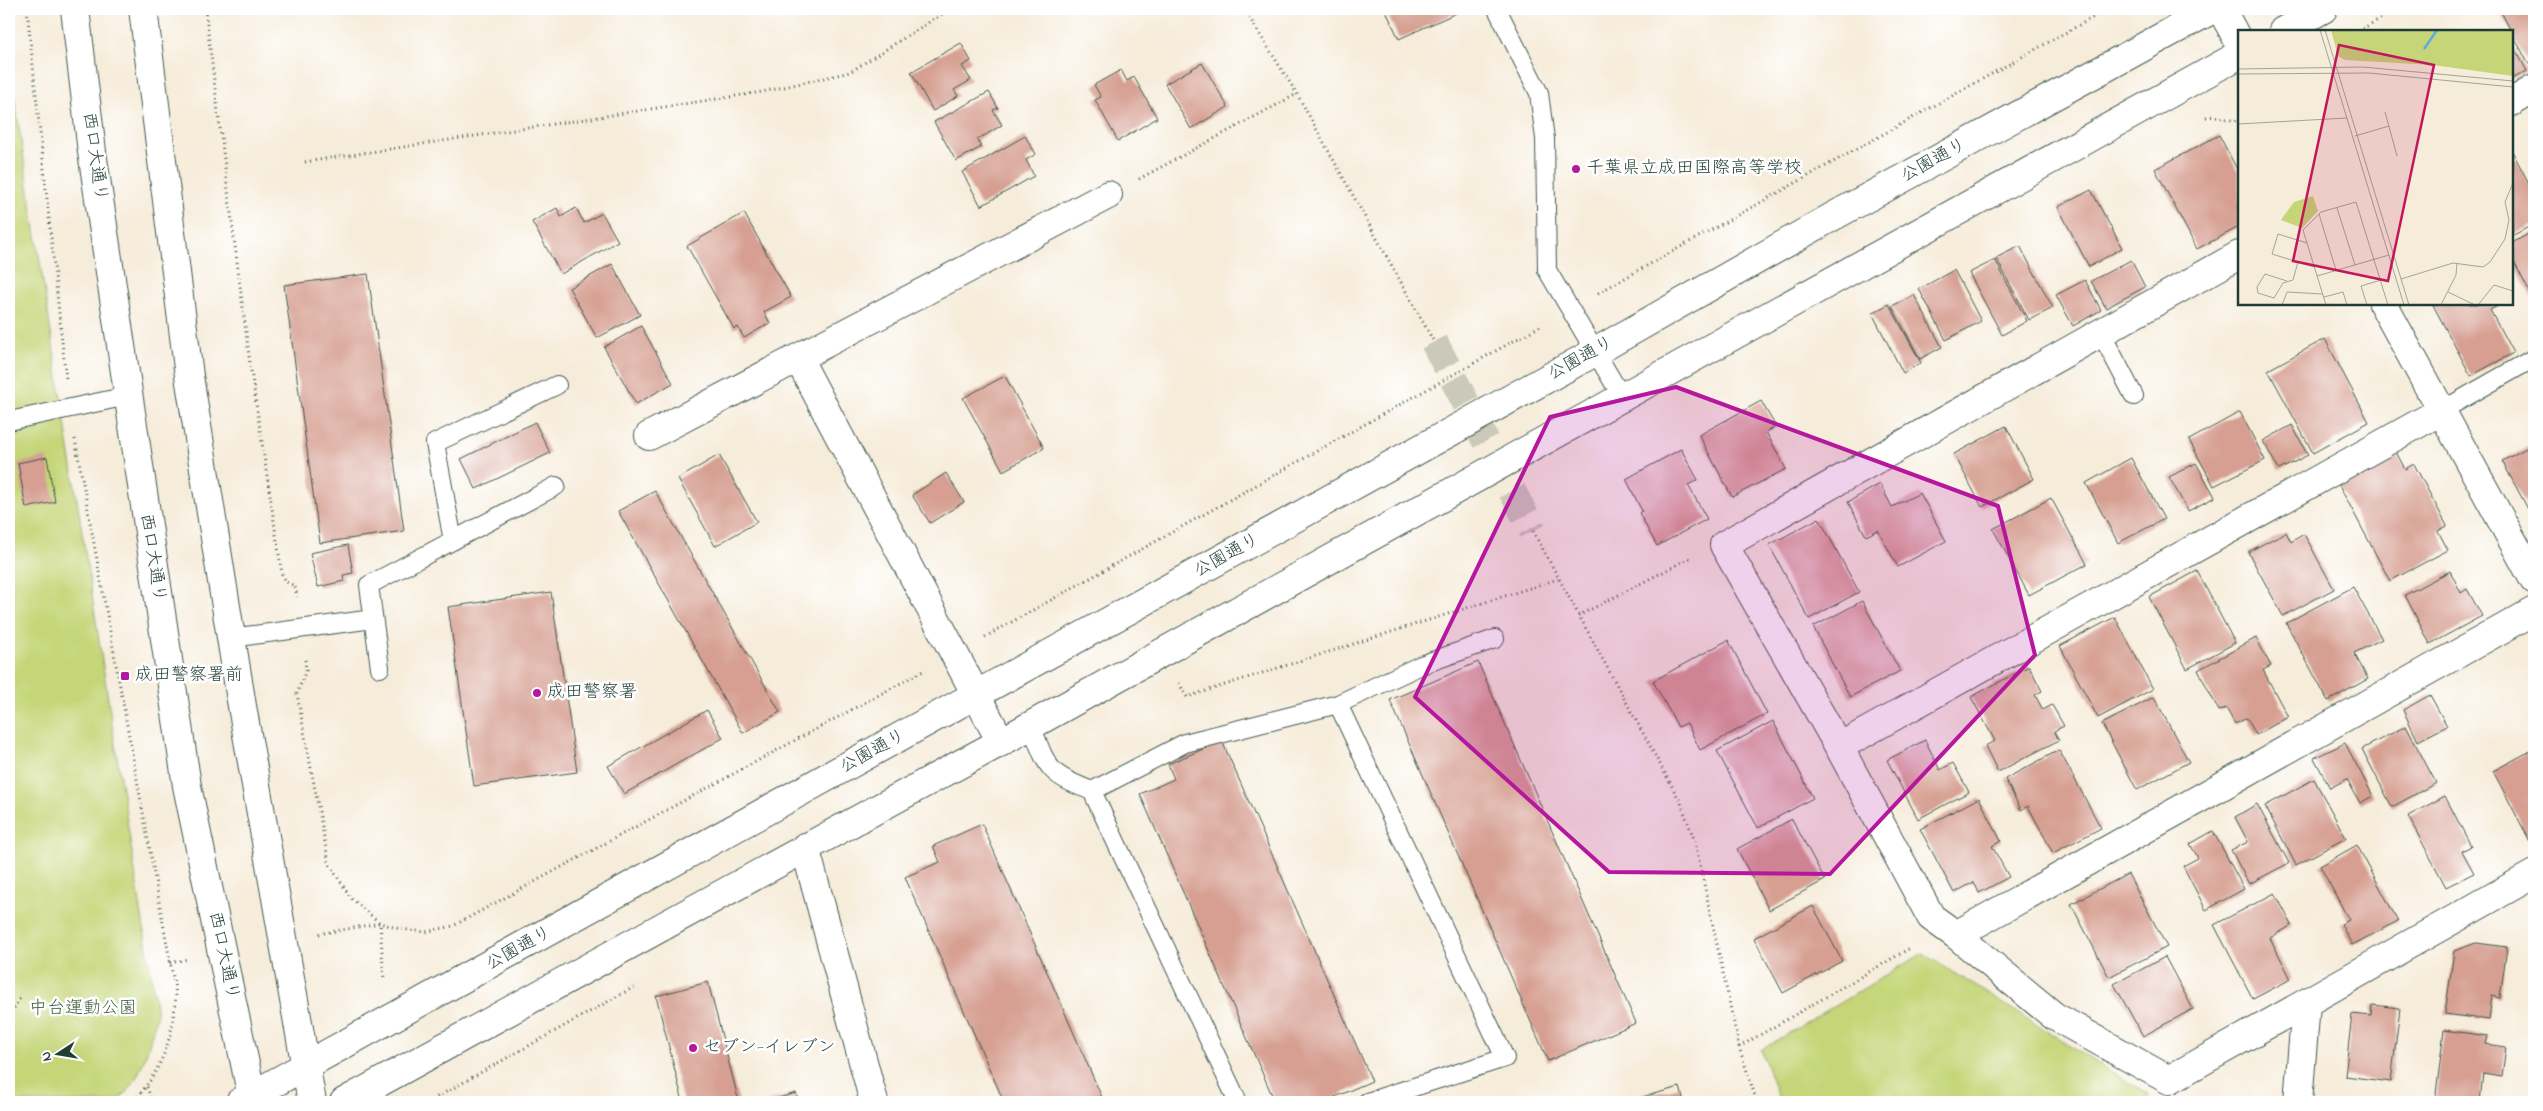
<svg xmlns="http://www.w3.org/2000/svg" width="2543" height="1111" viewBox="0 0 2543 1111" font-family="'Indie Flower','Klee One',sans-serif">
<rect width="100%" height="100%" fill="#fff"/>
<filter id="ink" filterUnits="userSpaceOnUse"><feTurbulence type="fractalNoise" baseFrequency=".02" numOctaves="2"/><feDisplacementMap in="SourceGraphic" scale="10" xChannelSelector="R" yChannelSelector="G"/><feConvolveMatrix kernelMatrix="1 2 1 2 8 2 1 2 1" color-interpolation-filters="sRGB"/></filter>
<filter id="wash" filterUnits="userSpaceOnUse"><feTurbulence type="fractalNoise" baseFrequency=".0096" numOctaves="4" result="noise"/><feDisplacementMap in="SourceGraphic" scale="20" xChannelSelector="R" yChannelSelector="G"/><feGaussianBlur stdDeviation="1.12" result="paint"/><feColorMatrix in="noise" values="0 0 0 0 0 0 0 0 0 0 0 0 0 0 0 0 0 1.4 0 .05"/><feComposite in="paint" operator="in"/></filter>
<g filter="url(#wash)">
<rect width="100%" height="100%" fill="#f6ecda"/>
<path fill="#c5d577" stroke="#728956" d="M9,63L157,1013C150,1042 141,1087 114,1102H9Z
M1923,953L2148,1095L2147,1102H1780L1761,1050Z"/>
<g id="blocks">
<path fill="#d69f91" d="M1385,9H1465L1399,39Z
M2502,9H2534V60L2528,63L2500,10Z
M961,43L971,61L962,66L971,80L954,90L958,96L933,111L911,72Z
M2512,43L2527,71L2512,79Z
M1202,63L1228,107L1191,129L1165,84Z
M1121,70L1127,81L1134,77L1157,118L1118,141L1095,100L1101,97L1094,85Z
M989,92L998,108L993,110L1002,125L977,140L981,147L956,161L934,122Z
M2219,135L2239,173V227L2197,249L2155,169Z
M1025,136L1036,154L1026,160L1034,176L981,206L962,172Z
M2512,151L2534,193V224L2512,236Z
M2091,190L2122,248L2089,267L2058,207Z
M557,208L561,217L576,208L584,223L602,213L618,241L561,274L532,222Z
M744,213L791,297L764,312L770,323L744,338L738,327L734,329L687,246Z
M2534,231V301L2512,258V243Z
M2020,246L2053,308L2029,320L1996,258Z
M1995,260L2027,321L2002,335L1969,273Z
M2131,260L2145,287L2106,308L2091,281Z
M612,264L640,315L597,338L569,288Z
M1954,270L1981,321L1946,340L1919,289Z
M368,274L404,531L320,543L284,285Z
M2085,280L2101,310L2073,326L2056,295Z
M1914,295L1942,347L1920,359L1892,306Z
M1889,304L1921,363L1903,373L1872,313Z
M2436,304H2496L2498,306L2490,310L2513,353L2471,376L2433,305Z
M641,326L673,383L636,404L604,347Z
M2325,339L2369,422L2313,453L2268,370Z
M1005,376L1044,448L1003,471L963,398Z
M1761,401L1776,427L1766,432L1786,469L1732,497L1699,435Z
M2240,412L2265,460L2214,486L2189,440Z
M535,422L550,453L476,489L461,459Z
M2292,425L2308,455L2279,470L2263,441Z
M2006,426L2034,479L1982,507L1954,454Z
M2534,444V520L2502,461Z
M1681,449L1698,480L1688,485L1707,519L1657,546L1639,513L1642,511L1626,479Z
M2396,452L2405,469L2414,464L2447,526L2438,531L2448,550L2390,581L2338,483Z
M719,455L757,522L715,546L678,479Z
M47,457L55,502L26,508L18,463Z
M2131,458L2164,519L2118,543L2086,483Z
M2196,463L2215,497L2188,511L2169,477Z
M946,473L964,502L930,523L912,495Z
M1880,484L1892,507L1920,493L1946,541L1898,567L1878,530L1866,536L1848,502Z
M655,491L780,712L743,733L618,511Z
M2051,498L2087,564L2029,595L1993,529Z
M1819,518L1859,592L1809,619L1769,545Z
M2286,532L2291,542L2304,534L2334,589L2283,616L2248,552Z
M348,545L353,573L343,575L344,581L318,587L310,553Z
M2197,571L2235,643L2187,669L2149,597Z
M2450,571L2461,593L2467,589L2482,616L2430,644L2405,595Z
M2353,587L2382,639L2354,653L2368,679L2328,701L2286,623Z
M551,592L577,772L474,786L448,607Z
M1862,601L1900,671L1850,697L1813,627Z
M2115,617L2153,689L2098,718L2060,646Z
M2256,638L2271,666L2263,670L2288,717L2256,735L2247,718L2235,724L2226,708L2219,711L2198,670Z
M1728,640L1767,714L1700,750L1687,723L1678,727L1653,681Z
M1478,662L1636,1023L1548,1061L1390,700Z
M2029,666L2042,691L2035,695L2043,710L2052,705L2064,726L2054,731L2059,740L1998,772L1985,746L1995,741L1971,697Z
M2430,695L2447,726L2418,741L2403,710Z
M2154,697L2189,762L2137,790L2102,724Z
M707,710L723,738L624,794L608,766Z
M1773,721L1813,798L1758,828L1717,751Z
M2406,726L2436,783L2392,807L2362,749Z
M1925,740L1940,770L1953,763L1969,792L1918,819L1887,760Z
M1222,741L1372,1081L1323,1102H1275L1140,794L1174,779L1168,764Z
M2345,743L2373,796L2360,803L2347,779L2330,788L2314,758Z
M2534,749V849L2493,771Z
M2059,750L2101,828L2053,853L2028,806L2021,810L2005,779Z
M2314,779L2346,838L2296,865L2265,806Z
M2445,796L2471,846L2462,851L2474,873L2446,887L2408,816Z
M1979,798L2001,841L1992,846L2009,877L1979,893L1974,882L1954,893L1920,829Z
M2257,804L2289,863L2249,884L2231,850L2248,842L2235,817Z
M1792,819L1825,880L1769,910L1737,849Z
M982,824L1104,1102H1004L905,877L940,862L933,846Z
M2213,831L2244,889L2206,910L2183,866L2198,858L2190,844Z
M2357,845L2398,921L2352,945L2341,924L2349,920L2320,866Z
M2128,874L2167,947L2109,977L2071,904Z
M2275,893L2292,925L2270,938L2291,979L2253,999L2214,925Z
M1813,906L1842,961L1783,993L1754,938Z
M2476,943L2507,947L2500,998L2492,996L2489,1020L2445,1014L2454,951Z
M2165,957L2193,1009L2143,1036L2114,984Z
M708,982L739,1102H683L656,996Z
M2372,1005L2400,1008L2391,1082L2345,1076L2352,1014L2371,1016Z
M2444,1030L2488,1036L2486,1044L2506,1047L2502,1076L2483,1073L2480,1102H2435Z
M1680,1087L1684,1102H1623Z
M796,1093L798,1102H765Z"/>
</g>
</g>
<g filter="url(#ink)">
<use href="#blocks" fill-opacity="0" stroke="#3f574d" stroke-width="1"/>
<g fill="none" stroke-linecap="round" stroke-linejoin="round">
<path stroke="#cbc9b9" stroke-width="28" stroke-dasharray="28 14" stroke-linecap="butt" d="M1434,342L1533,531"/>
<g stroke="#3f574d" stroke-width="20">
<path id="service" d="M1497,9L1539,93L1545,139L1547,270L1622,397
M2101,333L2134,396
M2441,411L2534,358
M9,421L128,396
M453,541L435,443L557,385
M231,638L373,619
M380,668L369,585L556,486
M1338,704L1505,1058L1367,1102
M1031,725C1048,769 1047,774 1092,791L1185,743L1338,704L1421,665L1495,639
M1092,791L1238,1102"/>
</g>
<g stroke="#3f574d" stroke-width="30">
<path id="minor" d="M2221,9L2239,42
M2512,102L2534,89
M2239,255L1724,545L1839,747L1931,917L1956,935L2054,1016L2169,1080L2534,874
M2383,304L2534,580
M798,358L1001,742
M649,436L1108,195
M1839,747L2441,411
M805,847L874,1102
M1956,935L2534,611
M2298,1102L2306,1004"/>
</g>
<g stroke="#3f574d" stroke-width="30">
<path id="tertiary" d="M75,9L92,152L187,786L253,1102
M143,9L189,376L242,706L312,1102
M2283,31L2323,9
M240,1102L1595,352L1832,217L2213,9
M344,1102C563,982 781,860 1001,742L2239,55"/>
</g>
<path stroke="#3f574d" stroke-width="3" stroke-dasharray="1 4" stroke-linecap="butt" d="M27,9L66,379
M205,9L250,364L282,574L286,582L295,586L297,597
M1244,9L1297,94L1434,342
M2358,31L2398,9
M2206,117L2215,116L2235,121L2239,119
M305,162L762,92L850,72L950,9
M1139,179L1297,94
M1598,293L2108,9
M75,439L176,994C173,1038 163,1069 133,1102
M1533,531L1681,803L1695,842L1739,1047L1757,1102
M1578,616L1690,558
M985,637L1542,325
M305,660L306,670L297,694L329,864L351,898L380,923L400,929L425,932L453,926L923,671
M1179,683L1187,697L1558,579
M319,934L380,923L384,980
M170,963L188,959
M9,1017L20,998
M1739,1047L1912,947
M147,1087L152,1102
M428,1102L636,986"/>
<use href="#service" stroke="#fff" stroke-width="18"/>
<use href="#minor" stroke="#fff" stroke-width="28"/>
<use href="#tertiary" stroke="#fff" stroke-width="28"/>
</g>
</g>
<path fill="#b5179e" fill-opacity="0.2" stroke="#b5179e" stroke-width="4" stroke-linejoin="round" d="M1676,387L1998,506L2035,655L1830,874L1609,872L1415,697L1550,417Z"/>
<g fill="#b5179e" stroke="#fff" stroke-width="2">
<circle cx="1576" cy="169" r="5"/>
<rect x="120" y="671" width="10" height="10" rx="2.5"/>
<circle cx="537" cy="693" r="5"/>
<circle cx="693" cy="1048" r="5"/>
</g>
<g text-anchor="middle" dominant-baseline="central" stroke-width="5" stroke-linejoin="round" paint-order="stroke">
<g font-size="18" fill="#1f3d34" stroke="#fff">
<text transform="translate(94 157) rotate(82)">西口大通り</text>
<text transform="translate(1934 161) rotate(-29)">公園通り</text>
<text transform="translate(1581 359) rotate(-29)">公園通り</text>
<text transform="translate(1227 556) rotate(-29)">公園通り</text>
<text transform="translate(152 558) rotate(81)">西口大通り</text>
<text transform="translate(873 752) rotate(-29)">公園通り</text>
<text transform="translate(519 949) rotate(-29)">公園通り</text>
<text transform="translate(223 956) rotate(78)">西口大通り</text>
</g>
<g font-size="18" fill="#1f3d34" stroke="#fff" text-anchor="start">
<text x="1586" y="169">千葉県立成田国際高等学校</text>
<text x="135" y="676">成田警察署前</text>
<text x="547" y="693">成田警察署</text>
<text x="703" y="1048">セブン-イレブン</text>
</g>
<g font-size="18" fill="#486345" stroke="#fff">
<text x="83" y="1009">中台運動公園</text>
</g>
</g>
<g transform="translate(2238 30)">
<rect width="275" height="275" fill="#f6ecda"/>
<path d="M93,0H275V46L195,35L107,30L100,26ZM75,166L80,181L64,198L43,190L56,172Z" fill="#c5d577"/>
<path fill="none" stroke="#61aad9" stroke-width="2.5" d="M186,19L199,0"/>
<path fill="none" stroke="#a0a698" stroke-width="1" d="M82,0L166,275M87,0L171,275M0,39L125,37L275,51M0,44L131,43L275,57M147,82L159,126M0,94L109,88M117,106L151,96M99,178L117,235M81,184L98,240M69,213L40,204L34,224L76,237M79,246L151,225M163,249L215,233L245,237L252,232L267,209L271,190L267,172L275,153M49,251L27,244L19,257L20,263L36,268L45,253L55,250L60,232M210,262L237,275M86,267L105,262L109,275M44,275L49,262L85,264M88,275L65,200L83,182L118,172L150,275M129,275L123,256L143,250M203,275L218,245L219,233M240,275L256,255L275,261"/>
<path fill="#c2185b" fill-opacity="0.15" stroke="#c2185b" stroke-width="2.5" d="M101,15L196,35L150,251L55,231Z"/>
<rect width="275" height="275" fill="none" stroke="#1f3d34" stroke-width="2.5"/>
</g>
<rect width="2543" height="1111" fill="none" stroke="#fff" stroke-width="30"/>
<g transform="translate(58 1054) rotate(258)" stroke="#ffffff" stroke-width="4" paint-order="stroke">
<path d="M0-4L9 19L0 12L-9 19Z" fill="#1f3d34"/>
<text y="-8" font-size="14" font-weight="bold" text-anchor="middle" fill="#1f3d34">N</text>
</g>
</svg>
